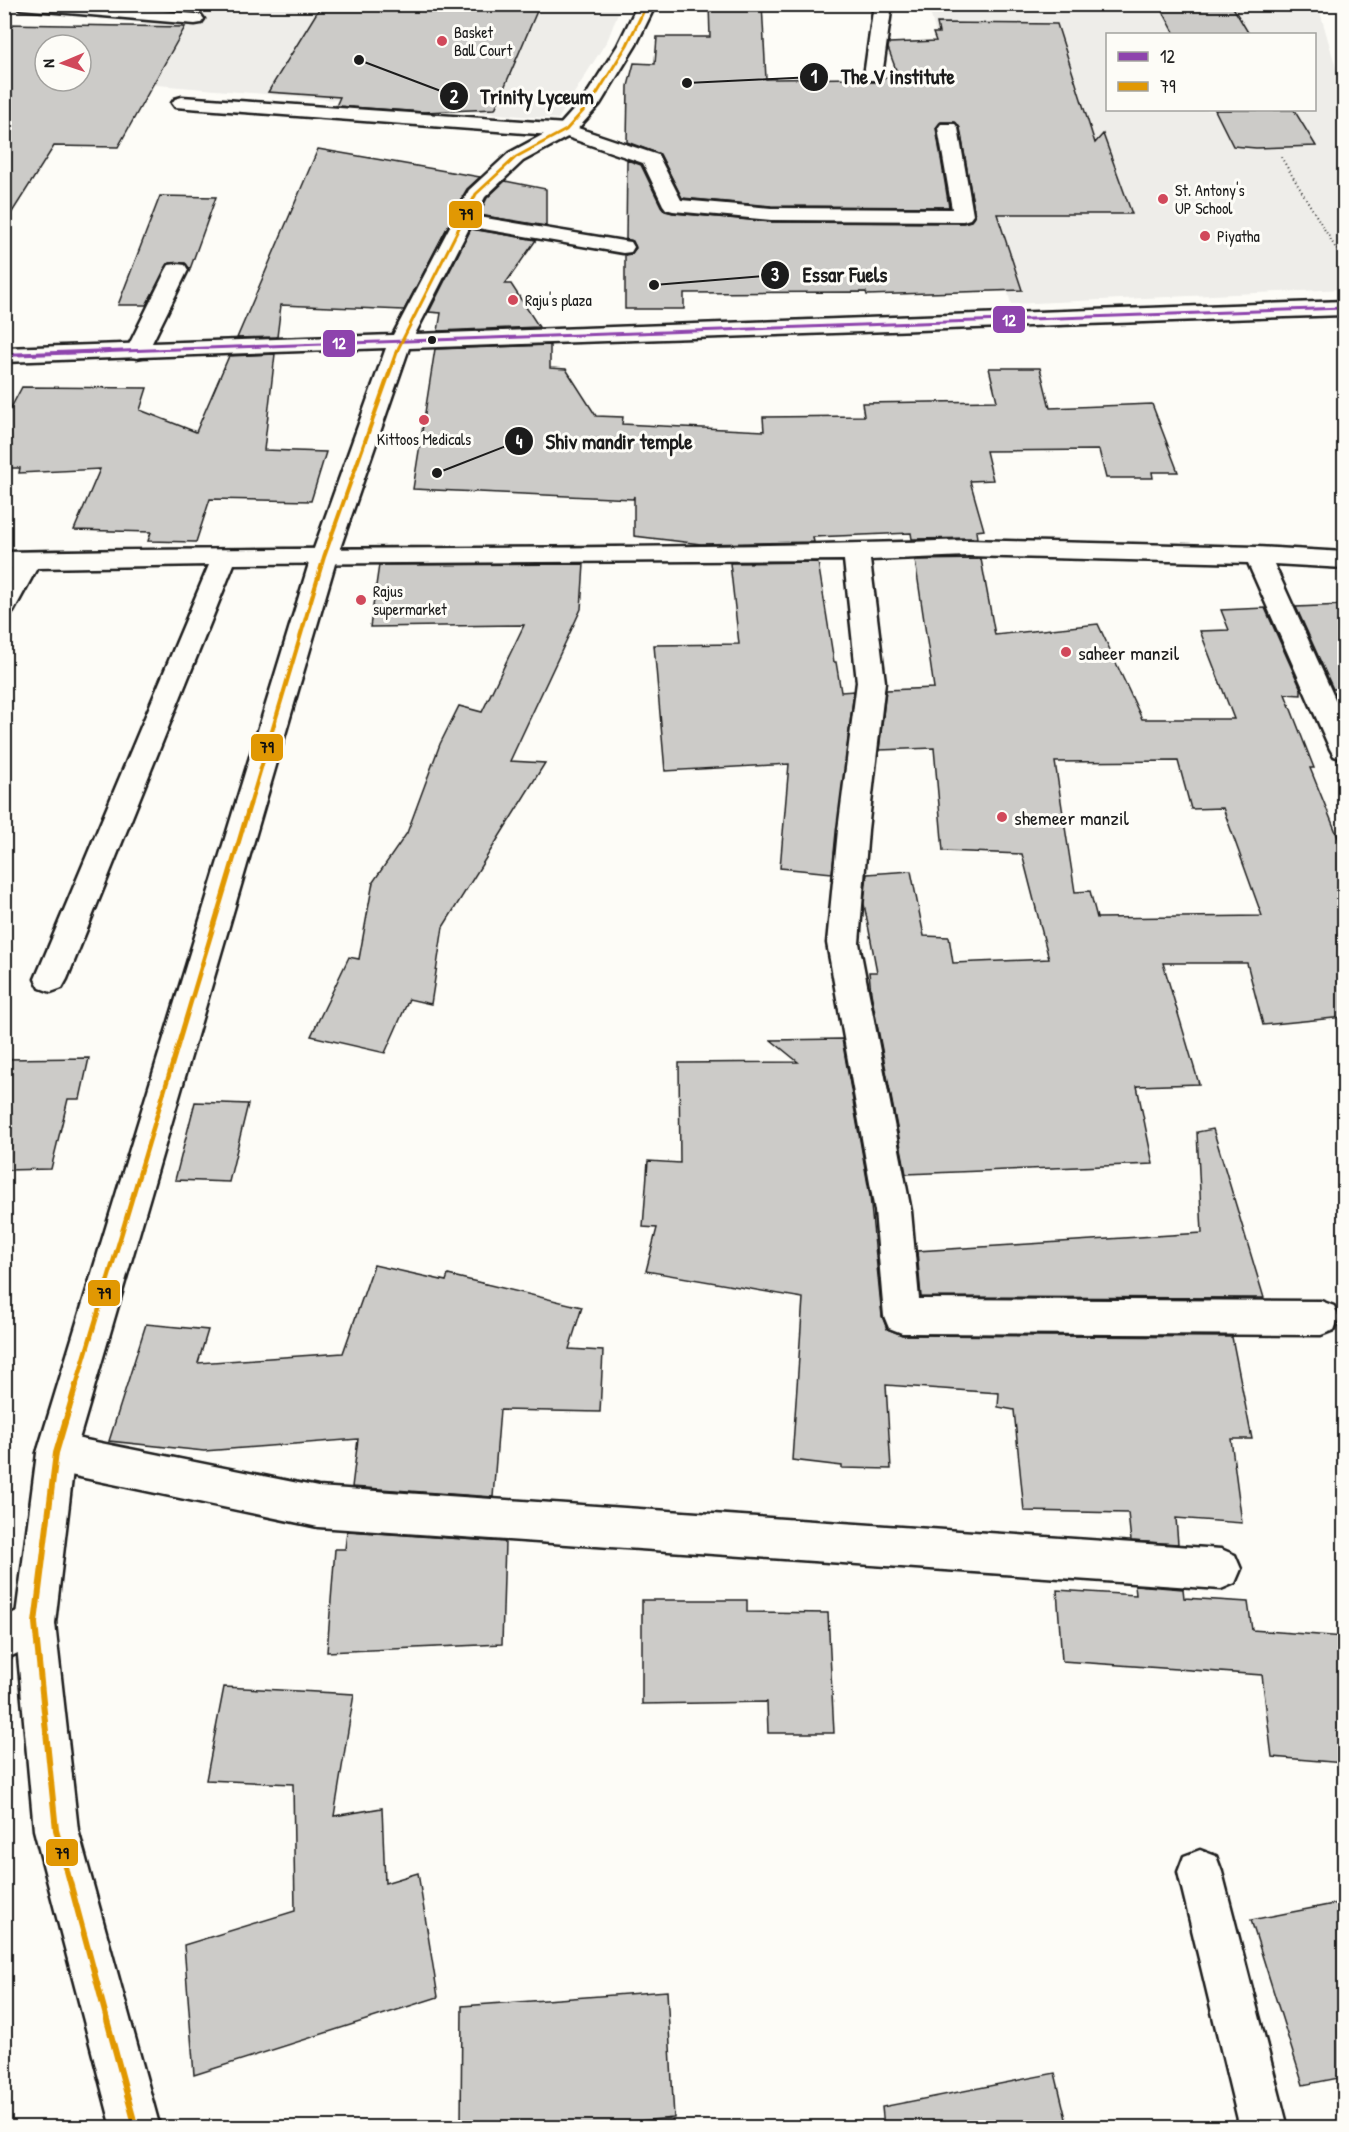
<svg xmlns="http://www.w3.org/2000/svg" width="1349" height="2132" viewBox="0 0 1349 2132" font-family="'Patrick Hand',sans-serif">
<rect width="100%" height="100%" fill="#fdfcf7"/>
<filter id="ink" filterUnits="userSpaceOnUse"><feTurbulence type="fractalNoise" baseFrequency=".0167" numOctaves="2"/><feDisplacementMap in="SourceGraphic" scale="12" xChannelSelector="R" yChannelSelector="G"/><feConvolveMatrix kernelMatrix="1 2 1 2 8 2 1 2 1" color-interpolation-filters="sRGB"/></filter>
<g filter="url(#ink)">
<path fill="#eeede9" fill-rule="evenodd" d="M5,4L621,5L608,39L558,119L110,81L146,23L5,7Z
M928,5H1318L1344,96V289L1011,304ZM1108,34H1314V110H1108Z"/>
<path fill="#cccbc8" stroke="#1c1c1c" stroke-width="1.5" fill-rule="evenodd" d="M322,4H540L495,109L424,112L336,106L340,97L268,92Z
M709,4H762L766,79L863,78L866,82H880L883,78H899L888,48L889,43L936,41L933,33H939L937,23L1057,24L1095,143L1103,134L1132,214H997L1022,290L867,295L866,292L684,293V309H625V255L631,254L636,248L633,241L626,239L627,160L641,165L661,206L665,211L673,213L771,222L963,223L971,221L975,216L960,128L955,122H941L936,128L949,207L771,206L682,198L660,154L627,142L628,86L634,63L655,64L657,37H710Z
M1159,4H1231L1249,34H1175Z
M4,24L185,27L118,147L54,146L4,225ZM45,45H81V81H45Z
M1215,110H1294L1316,146L1256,148L1233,146Z
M318,149L480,177L467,189L449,219L450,222L404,310L281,305L277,337L237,338Z
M505,181L546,189V226L479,215L487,198Z
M160,196L216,197L190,269L185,263H169L146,305H118Z
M471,229L536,240L505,284H511L539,327L438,331L441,313L429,312Z
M550,345V368L566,369L596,416L623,417L622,424L764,431L763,417L864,416L862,403L997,401L989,368H1040L1050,408L1152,404L1178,472H1152L1153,478H1106L1099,450L986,451L993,480L970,481L984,530L976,531L977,538L912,539L911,533L813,537L814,542L701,544L634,536V496L633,499L413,489L435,349Z
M275,354L264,450L326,452L311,501L210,499L196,542L148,541L151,532L74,530L100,469L19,473L20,468H4V421L22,387L147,388L140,410L196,432L229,356Z
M981,559L995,635L1098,624L1142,719H1234L1200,631L1229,630L1221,610L1265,608L1301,689V695L1285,694L1314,768H1310L1344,852V1017L1263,1025L1247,963H1163L1199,1084L1137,1086L1153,1164L906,1174L871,993L869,972H877L864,904L867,874L911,871L924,936L949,937L953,963L1049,959L1022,854L943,851L934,748L879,750L886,690L934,688L915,560ZM1178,761L1191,809L1223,808L1262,916L1097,918L1090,891L1075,892L1055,762Z
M818,562L834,662H836L841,692L854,691L832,873L780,868L789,764L665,771L654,645L739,644L730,563Z
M584,564L581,609L510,761L545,763L443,927L431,1004L409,999L385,1053L311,1036L349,957L359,959L373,882L407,833L440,744L459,706L482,712L524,625L370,627L379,565Z
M1344,605V689H1333L1296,607Z
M842,1039L870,1196L882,1316L887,1329L902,1335L1232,1337L1252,1439H1231L1242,1523L1176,1518L1178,1544L1131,1541L1128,1513L1024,1511L1014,1410L998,1407L999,1393L886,1385L891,1469L842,1468V1466L792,1460L803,1298L646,1271L657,1228L643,1227L648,1161L680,1163L679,1063L798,1062L771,1040Z
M89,1058L80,1099H68L51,1169L4,1170V1059Z
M195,1102L248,1104L229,1182L175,1180Z
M1213,1129L1264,1298L921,1297L917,1251L1202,1233L1197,1132Z
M374,1265L446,1281L448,1275L582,1307L569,1349L603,1351L600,1412L500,1410L493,1497L352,1487L358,1439L204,1451L109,1441L146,1324L208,1330L198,1363L343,1353Z
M347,1531L505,1542L502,1644L327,1652L335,1549H345Z
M1135,1585L1183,1589L1184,1598L1248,1602L1252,1630L1344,1637V1763L1272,1757L1262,1675L1062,1661L1057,1590L1136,1595Z
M642,1600H747V1612L828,1613L834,1733H768L767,1702L642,1704Z
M224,1687L354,1694L334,1816L382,1808L385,1883L418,1873L438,1997L194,2075L184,1945L295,1911L293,1784L206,1780Z
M1344,1902V2077L1303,2085L1251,1920Z
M667,1991L674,2118L566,2127H461L462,2006Z
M1055,2073L1068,2127H884L882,2107Z"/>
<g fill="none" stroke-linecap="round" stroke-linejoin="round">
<g stroke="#1c1c1c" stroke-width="5">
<path id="street" d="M12,4H89L195,14L201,15L204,19L201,23L195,24L21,9Z
M874,4H892L882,76L880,80H866L864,76Z
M182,97L566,124L658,155L681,200L771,208L952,209L938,128L941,124H955L958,128L973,215L970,219L963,221L771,220L673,211L666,209L663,205L643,163L564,136L175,107L172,103L175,99Z
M461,214L623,241L631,242L634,247L631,252L623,253L454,224L451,220L454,216Z
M177,264L185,265L188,270L148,351L145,356L137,358L129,356L126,351L166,270L169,265Z
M968,540L1257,547L1344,552V568L1274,564L1344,719V759L1334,756L1330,749L1248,563L968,556L870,560L885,682L868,830L859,943L911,1211L919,1299L1321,1301L1334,1306L1339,1318L1334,1330L1321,1335L902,1333L889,1328L884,1316L875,1211L827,943L838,830L857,682L844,560L234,564L67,979L62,988L51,992L40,988L35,979L209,565L37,568L13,612L4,615V581L11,568H4V552C325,546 647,551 968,540Z
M56,1434L318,1487L1221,1549L1235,1555L1241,1569L1235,1583L1221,1589L318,1527L56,1472L42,1466L37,1453L42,1440Z
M35,1603L49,1609L55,1623L49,1637L4,1660V1617Z
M1200,1850L1216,1856L1222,1872L1288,2128H1240L1178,1872L1184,1856Z"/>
</g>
<g stroke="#1c1c1c" stroke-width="5">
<path id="secondary" d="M638,4H656L636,45L600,104L573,134L523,161L485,197L415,334L1344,301V315L409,348L337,557L75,1453L55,1623L78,1830L160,2128H112L34,1830L15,1623L37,1453L311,557L386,348L4,362V348L393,335L469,190L509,153L559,126L585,97L618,45Z"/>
</g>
<path stroke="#1c1c1c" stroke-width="2" stroke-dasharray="1 3" stroke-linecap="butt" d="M1281,157L1344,262"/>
<use href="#street" fill="#fdfcf7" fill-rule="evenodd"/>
<use href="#secondary" fill="#fdfcf7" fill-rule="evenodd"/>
<g stroke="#fdfcf7" stroke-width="6">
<path id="bus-1-far1" d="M66,353L1344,308"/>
</g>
<g stroke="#fdfcf7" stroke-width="8">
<path id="bus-1" d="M4,355L109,351"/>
</g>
<g stroke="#fdfcf7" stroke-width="6">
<path id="bus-2-far3" d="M396,353L476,194L516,157L566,130L593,100L627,45L647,4"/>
</g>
<g stroke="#fdfcf7" stroke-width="8">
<path id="bus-2-far2" d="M250,805L324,557L397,351"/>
</g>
<g stroke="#fdfcf7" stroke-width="9">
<path id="bus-2-far1" d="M76,1386L250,804"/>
</g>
<g stroke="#fdfcf7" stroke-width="10">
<path id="bus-2" d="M76,1385L56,1453L35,1623L56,1830L136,2128"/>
</g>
<use href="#bus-1-far1" stroke="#8e44ad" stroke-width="3"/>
<use href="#bus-1" stroke="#8e44ad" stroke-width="4"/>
<use href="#bus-2-far3" stroke="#e19803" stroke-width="3"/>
<use href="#bus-2-far2" stroke="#e19803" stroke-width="4"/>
<use href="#bus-2-far1" stroke="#e19803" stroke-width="4.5"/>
<use href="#bus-2" stroke="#e19803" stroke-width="6"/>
</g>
</g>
<g fill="#d1495b" stroke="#fdfcf7" stroke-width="2">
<circle cx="442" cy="41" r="6"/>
<circle cx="1163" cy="199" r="6"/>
<circle cx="1205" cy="236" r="6"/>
<circle cx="513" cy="300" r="6"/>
<circle cx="424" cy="420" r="6"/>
<circle cx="361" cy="600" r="6"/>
<circle cx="1066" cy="652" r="6"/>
<circle cx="1002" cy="817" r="6"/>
</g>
<circle fill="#1c1c1c" stroke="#fdfcf7" stroke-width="2" cx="432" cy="340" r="5"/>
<g text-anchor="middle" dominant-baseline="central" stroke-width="6" stroke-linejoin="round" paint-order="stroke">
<g font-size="16" fill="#1c1c1c" stroke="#fdfcf7" text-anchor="start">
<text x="454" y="32">Basket<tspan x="454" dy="18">Ball Court</tspan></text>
<text x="1175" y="190">St. Antony's<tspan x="1175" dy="18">UP School</tspan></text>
<text x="1217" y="236">Piyatha</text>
<text x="525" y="300">Raju's plaza</text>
<text x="424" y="439" text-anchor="middle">Kittoos Medicals</text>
<text x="373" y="591">Rajus<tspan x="373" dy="18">supermarket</tspan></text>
</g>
<g font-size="20" fill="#1c1c1c" stroke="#fdfcf7" text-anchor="start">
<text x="1078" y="652">saheer manzil</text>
<text x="1014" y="817">shemeer manzil</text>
</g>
</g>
<path fill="none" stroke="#1c1c1c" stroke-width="2" d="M687 83L814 77M359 60L454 96M654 285L775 275M437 473L519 441"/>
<g fill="#1c1c1c" stroke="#fdfcf7" stroke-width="2">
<circle cx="687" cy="83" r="6"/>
<circle cx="359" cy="60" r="6"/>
<circle cx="654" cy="285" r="6"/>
<circle cx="437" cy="473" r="6"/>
<circle cx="814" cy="77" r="15"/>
<circle cx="454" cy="96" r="15"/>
<circle cx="775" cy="275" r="15"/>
<circle cx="519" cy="441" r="15"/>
</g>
<g font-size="18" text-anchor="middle" font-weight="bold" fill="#fff">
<text x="814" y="83">1</text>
<text x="454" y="103">2</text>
<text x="775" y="281">3</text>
<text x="519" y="448">4</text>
</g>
<g font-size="21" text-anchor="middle" font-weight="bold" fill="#1c1c1c" stroke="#fdfcf7" stroke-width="6" stroke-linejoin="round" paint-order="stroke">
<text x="898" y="84">The V institute</text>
<text x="537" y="104">Trinity Lyceum</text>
<text x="845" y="282">Essar Fuels</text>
<text x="619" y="449">Shiv mandir temple</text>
</g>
<g stroke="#fdfcf7" stroke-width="2">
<rect x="448" y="200" width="35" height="29" rx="6" fill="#e19803"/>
<rect x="992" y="305" width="34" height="29" rx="6" fill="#8e44ad"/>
<rect x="322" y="329" width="34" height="29" rx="6" fill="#8e44ad"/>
<rect x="250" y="733" width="34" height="29" rx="6" fill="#e19803"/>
<rect x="87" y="1279" width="34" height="28" rx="6" fill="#e19803"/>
<rect x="45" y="1838" width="34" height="29" rx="6" fill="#e19803"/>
</g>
<g font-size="16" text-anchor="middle" font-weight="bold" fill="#fff">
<text x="1009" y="326">12</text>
<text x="339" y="349">12</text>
</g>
<g font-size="16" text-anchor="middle" font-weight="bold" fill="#111">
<text x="466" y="220">79</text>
<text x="267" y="753">79</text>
<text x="104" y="1299">79</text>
<text x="62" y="1859">79</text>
</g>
<rect width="1349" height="2132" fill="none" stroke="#fdfcf7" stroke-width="24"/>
<rect x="12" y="12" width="1325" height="2108" fill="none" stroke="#1c1c1c" stroke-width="2" filter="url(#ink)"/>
<rect x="1106" y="33" width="210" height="78" fill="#fdfcf7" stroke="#a3a29f" stroke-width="1.5"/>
<rect x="1118" y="52" width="30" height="9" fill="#8e44ad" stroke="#a3a29f" stroke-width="1.5"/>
<text x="1160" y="63" font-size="18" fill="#1c1c1c">12</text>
<rect x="1118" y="82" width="30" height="9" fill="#e19803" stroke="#a3a29f" stroke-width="1.5"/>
<text x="1160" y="93" font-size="18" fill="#1c1c1c">79</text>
<g transform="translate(63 63) rotate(268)"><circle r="28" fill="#fdfcf7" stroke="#a3a29f" stroke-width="1.5"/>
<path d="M0-4.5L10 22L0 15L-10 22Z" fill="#d1495b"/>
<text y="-9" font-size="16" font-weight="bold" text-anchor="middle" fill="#1c1c1c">N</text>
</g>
</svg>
